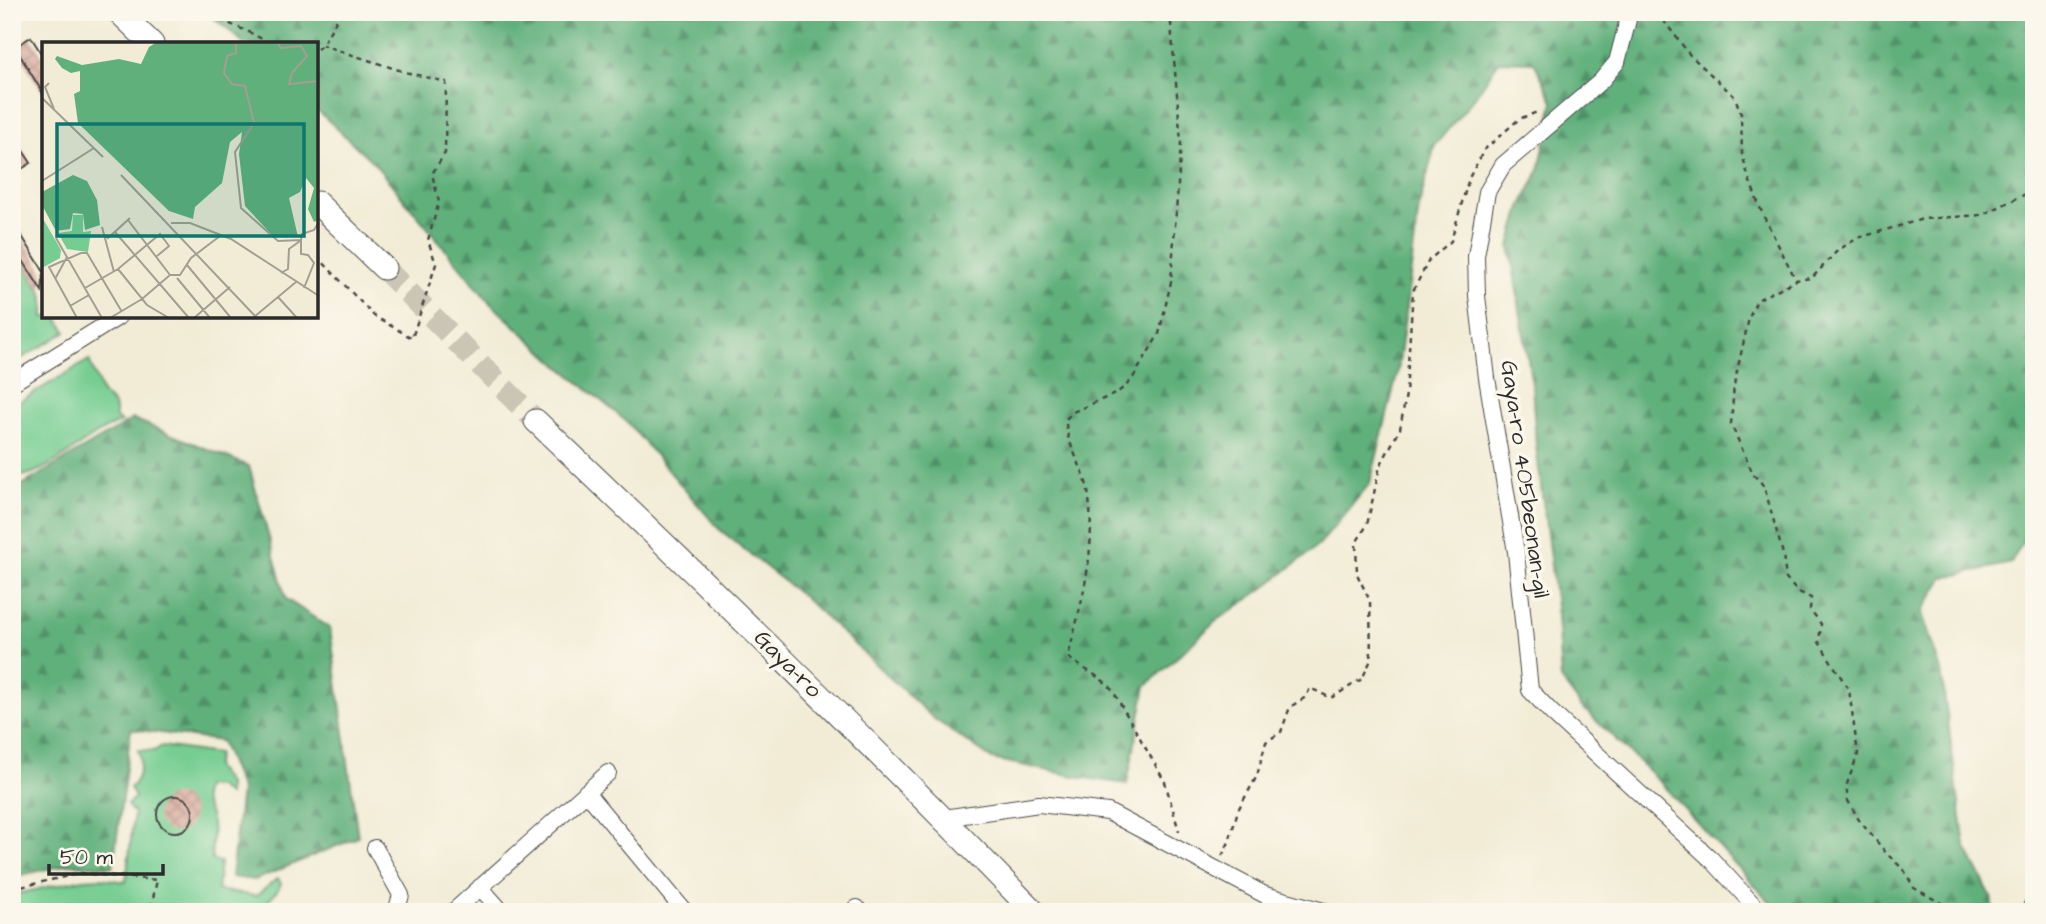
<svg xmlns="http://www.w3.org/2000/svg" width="2046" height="924" viewBox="0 0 2046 924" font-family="'Architects Daughter',sans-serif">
<defs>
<pattern id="forest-firs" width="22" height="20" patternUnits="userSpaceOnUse" patternTransform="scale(1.75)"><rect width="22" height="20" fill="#60b07c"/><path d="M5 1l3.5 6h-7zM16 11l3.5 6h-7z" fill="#4f8f66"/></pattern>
<pattern id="building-cross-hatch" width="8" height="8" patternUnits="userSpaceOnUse" patternTransform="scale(1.75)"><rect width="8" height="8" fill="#d7a698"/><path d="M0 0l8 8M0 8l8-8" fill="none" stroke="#af877c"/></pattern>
</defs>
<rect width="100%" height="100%" fill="#fbf7ec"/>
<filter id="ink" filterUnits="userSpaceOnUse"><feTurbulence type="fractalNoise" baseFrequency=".0143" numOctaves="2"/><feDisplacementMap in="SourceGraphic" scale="14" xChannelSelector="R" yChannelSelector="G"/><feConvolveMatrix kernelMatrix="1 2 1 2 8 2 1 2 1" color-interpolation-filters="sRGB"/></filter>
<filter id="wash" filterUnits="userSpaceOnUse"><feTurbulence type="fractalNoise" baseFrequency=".00686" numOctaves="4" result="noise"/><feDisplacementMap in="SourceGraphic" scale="28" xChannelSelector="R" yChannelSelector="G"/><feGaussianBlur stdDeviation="1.57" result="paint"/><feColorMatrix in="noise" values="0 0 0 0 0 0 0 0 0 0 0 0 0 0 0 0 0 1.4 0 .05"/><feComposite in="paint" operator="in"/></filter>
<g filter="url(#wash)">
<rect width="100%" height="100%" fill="#f2ecd6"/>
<path fill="#76cd92" stroke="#507c5e" stroke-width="2" d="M12,246L44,296V317H57L66,332L12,364Z
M89,360L102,393L114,405L116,418L121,422C83,436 54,473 12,478V406Z
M162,746L218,754L215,767L228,784V795L218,787L206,786C198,804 208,804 211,819C215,832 210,847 212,860L220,862L217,890L256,896L278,878L281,884C276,897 265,899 260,912H14L12,895L83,879L101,878L126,882L134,813L127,805L135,797L130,788C140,779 143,763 138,750L154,751Z"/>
<path fill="url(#forest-firs)" stroke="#466e54" stroke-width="2" d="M207,12H2034V499L2028,533L2011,563L1943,578L1922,613L1941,671L1965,846L1991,896L1993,912H1779L1659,781L1581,706L1561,679L1557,615L1536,446L1532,385L1510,246L1521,207L1539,171L1553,101L1534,62L1499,61L1475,97L1435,145L1419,206L1398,371L1370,483L1320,544L1264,588L1215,622L1146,686L1127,784L1074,776L992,759L933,718L808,601L718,528L627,422L557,364L490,303L374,163L317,110V44H245Z
M133,419L249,466L286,599L330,628L358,837L255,880L231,877L241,790L221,741L131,729L113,867L70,864L12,877V491Z"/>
<g id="blocks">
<path fill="url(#building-cross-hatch)" d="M31,37L44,58V95L15,47Z
M12,134L31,163L12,175Z
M12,220L44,272L42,291L12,243Z
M157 814a18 18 0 1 1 36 0a18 18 0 1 1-36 0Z"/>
</g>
</g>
<g filter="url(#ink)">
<use href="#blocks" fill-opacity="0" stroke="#494845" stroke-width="2"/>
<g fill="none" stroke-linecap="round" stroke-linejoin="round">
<path stroke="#cac5b4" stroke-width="23" stroke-dasharray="23 11" stroke-linecap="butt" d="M384,268L536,421"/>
<g stroke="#494845" stroke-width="18">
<path id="street" d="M1630,12L1617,62L1601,81L1503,165L1487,192L1476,256L1477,296L1487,378L1516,552L1530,690L1551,712L1712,860L1760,912
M12,383L118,317
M586,792L685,912
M944,818L1039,804L1108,812L1265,895L1327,912
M375,848L401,895L396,912
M480,887L502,912
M453,912L608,773
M852,912L857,908L859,912
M2029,912L2034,901"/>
</g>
<g stroke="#494845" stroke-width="25">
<path id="secondary" d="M119,12L152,44
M317,203L384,268
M536,421C705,582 872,744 1034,912"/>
</g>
<path stroke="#494845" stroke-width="2.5" stroke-dasharray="5 5" stroke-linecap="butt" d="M202,12L249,32L271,44
M1170,12L1181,142L1171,282L1159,334L1131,381L1117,393L1073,412L1066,419C1065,444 1084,466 1088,491C1097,552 1082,599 1068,657C1082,669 1099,675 1112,689L1165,782L1179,831
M1657,12L1690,55L1735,97L1741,114L1742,154L1749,179L1763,215L1796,280
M317,49L322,45L341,12
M317,256L374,316L412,338L436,264L428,240L439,202L432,174L445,153L446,82L405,72L322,45
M1222,856L1229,842L1238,810L1257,776L1266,742L1281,732L1290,707L1306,697L1310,688L1331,698L1362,679L1371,660L1370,601L1357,574L1356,543L1367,525L1380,466L1400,429L1406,394L1413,291L1429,260L1451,241L1469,178L1484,150L1519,119L1540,111
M12,889L81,873L157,880L150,912
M1950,912L1941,903L1914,888L1904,870L1887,854L1859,820L1847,799V784L1858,754L1849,690L1819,642L1821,624L1810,609L1811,598L1797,591L1786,579L1783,554L1764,486L1753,474L1731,424L1734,385L1749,318L1757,300L1796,280L1812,278L1838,250L1858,238L1923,219L1982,215L2034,190"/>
<use href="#street" stroke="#fff" stroke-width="16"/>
<use href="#secondary" stroke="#fff" stroke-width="23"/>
</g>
</g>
<g text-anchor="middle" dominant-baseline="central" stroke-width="7" stroke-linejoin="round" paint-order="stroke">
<g font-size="23" fill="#2b2b2b" stroke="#fbf7ec">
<text transform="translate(1525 479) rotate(82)">Gaya-ro 405beonan-gil</text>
<text transform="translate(788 664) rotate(45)">Gaya-ro</text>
</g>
</g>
<g transform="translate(42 42)">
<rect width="276" height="276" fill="#f2ecd6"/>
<path d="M31,173H41V190L49,189L46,210L25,207L16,191L30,189ZM0,175L19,208L18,216L0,226Z" fill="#76cd92"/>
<path d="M115,0H276V178L272,180L266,167L272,146L264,136L258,150L247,156L256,195L231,194L203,164L197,112L200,90L188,100L180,141L153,165L151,177L127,169L36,81L32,52L38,49V29L29,31L20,26L13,17L15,14L40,23L77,17L99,22L107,5ZM31,133L45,139L55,158L58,183L43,188L41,172L31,171L28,187L14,189L0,163V150Z" fill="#60b07c"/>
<path fill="none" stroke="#a29f92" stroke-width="2" d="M194,0V11L185,14L182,31L190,42L203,44L212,81L193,110L199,166L236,199L259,198V212L266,213L272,221L262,246M235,0L239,6L259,4L265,14L250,31L247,42L277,39M7,41L3,45L12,67M0,56L61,115M79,133L215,276M0,139L52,106M86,178L128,233M129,181H148L189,197L277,254M60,185L72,230M73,190L147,276M63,193L66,196L88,176M14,196L60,276M259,198L260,192L272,188L277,180M145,223L189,276M76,227L105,263L127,276M239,231L246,227L247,207L258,199M128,233H138L149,216L178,194M135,236L168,276M13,237L25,215M43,246L76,227L118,192L127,204L115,214M236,255L255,276M28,264L47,253M212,275L254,240M35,276L7,225L39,211H45L80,270M68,276L100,257L128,233M152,276L188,245"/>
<path fill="#0f766e" fill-opacity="0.15" stroke="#0f766e" stroke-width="3.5" d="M15,82H262V194H15Z"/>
<rect width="276" height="276" fill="none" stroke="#2b2b2b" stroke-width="3.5"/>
</g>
<rect width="2046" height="924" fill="none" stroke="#fbf7ec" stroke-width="42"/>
<path d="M49 864v10h114v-10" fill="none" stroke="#2b2b2b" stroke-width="3.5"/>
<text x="60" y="864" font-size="21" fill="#2b2b2b" stroke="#fbf7ec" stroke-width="5" paint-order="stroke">50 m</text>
</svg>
